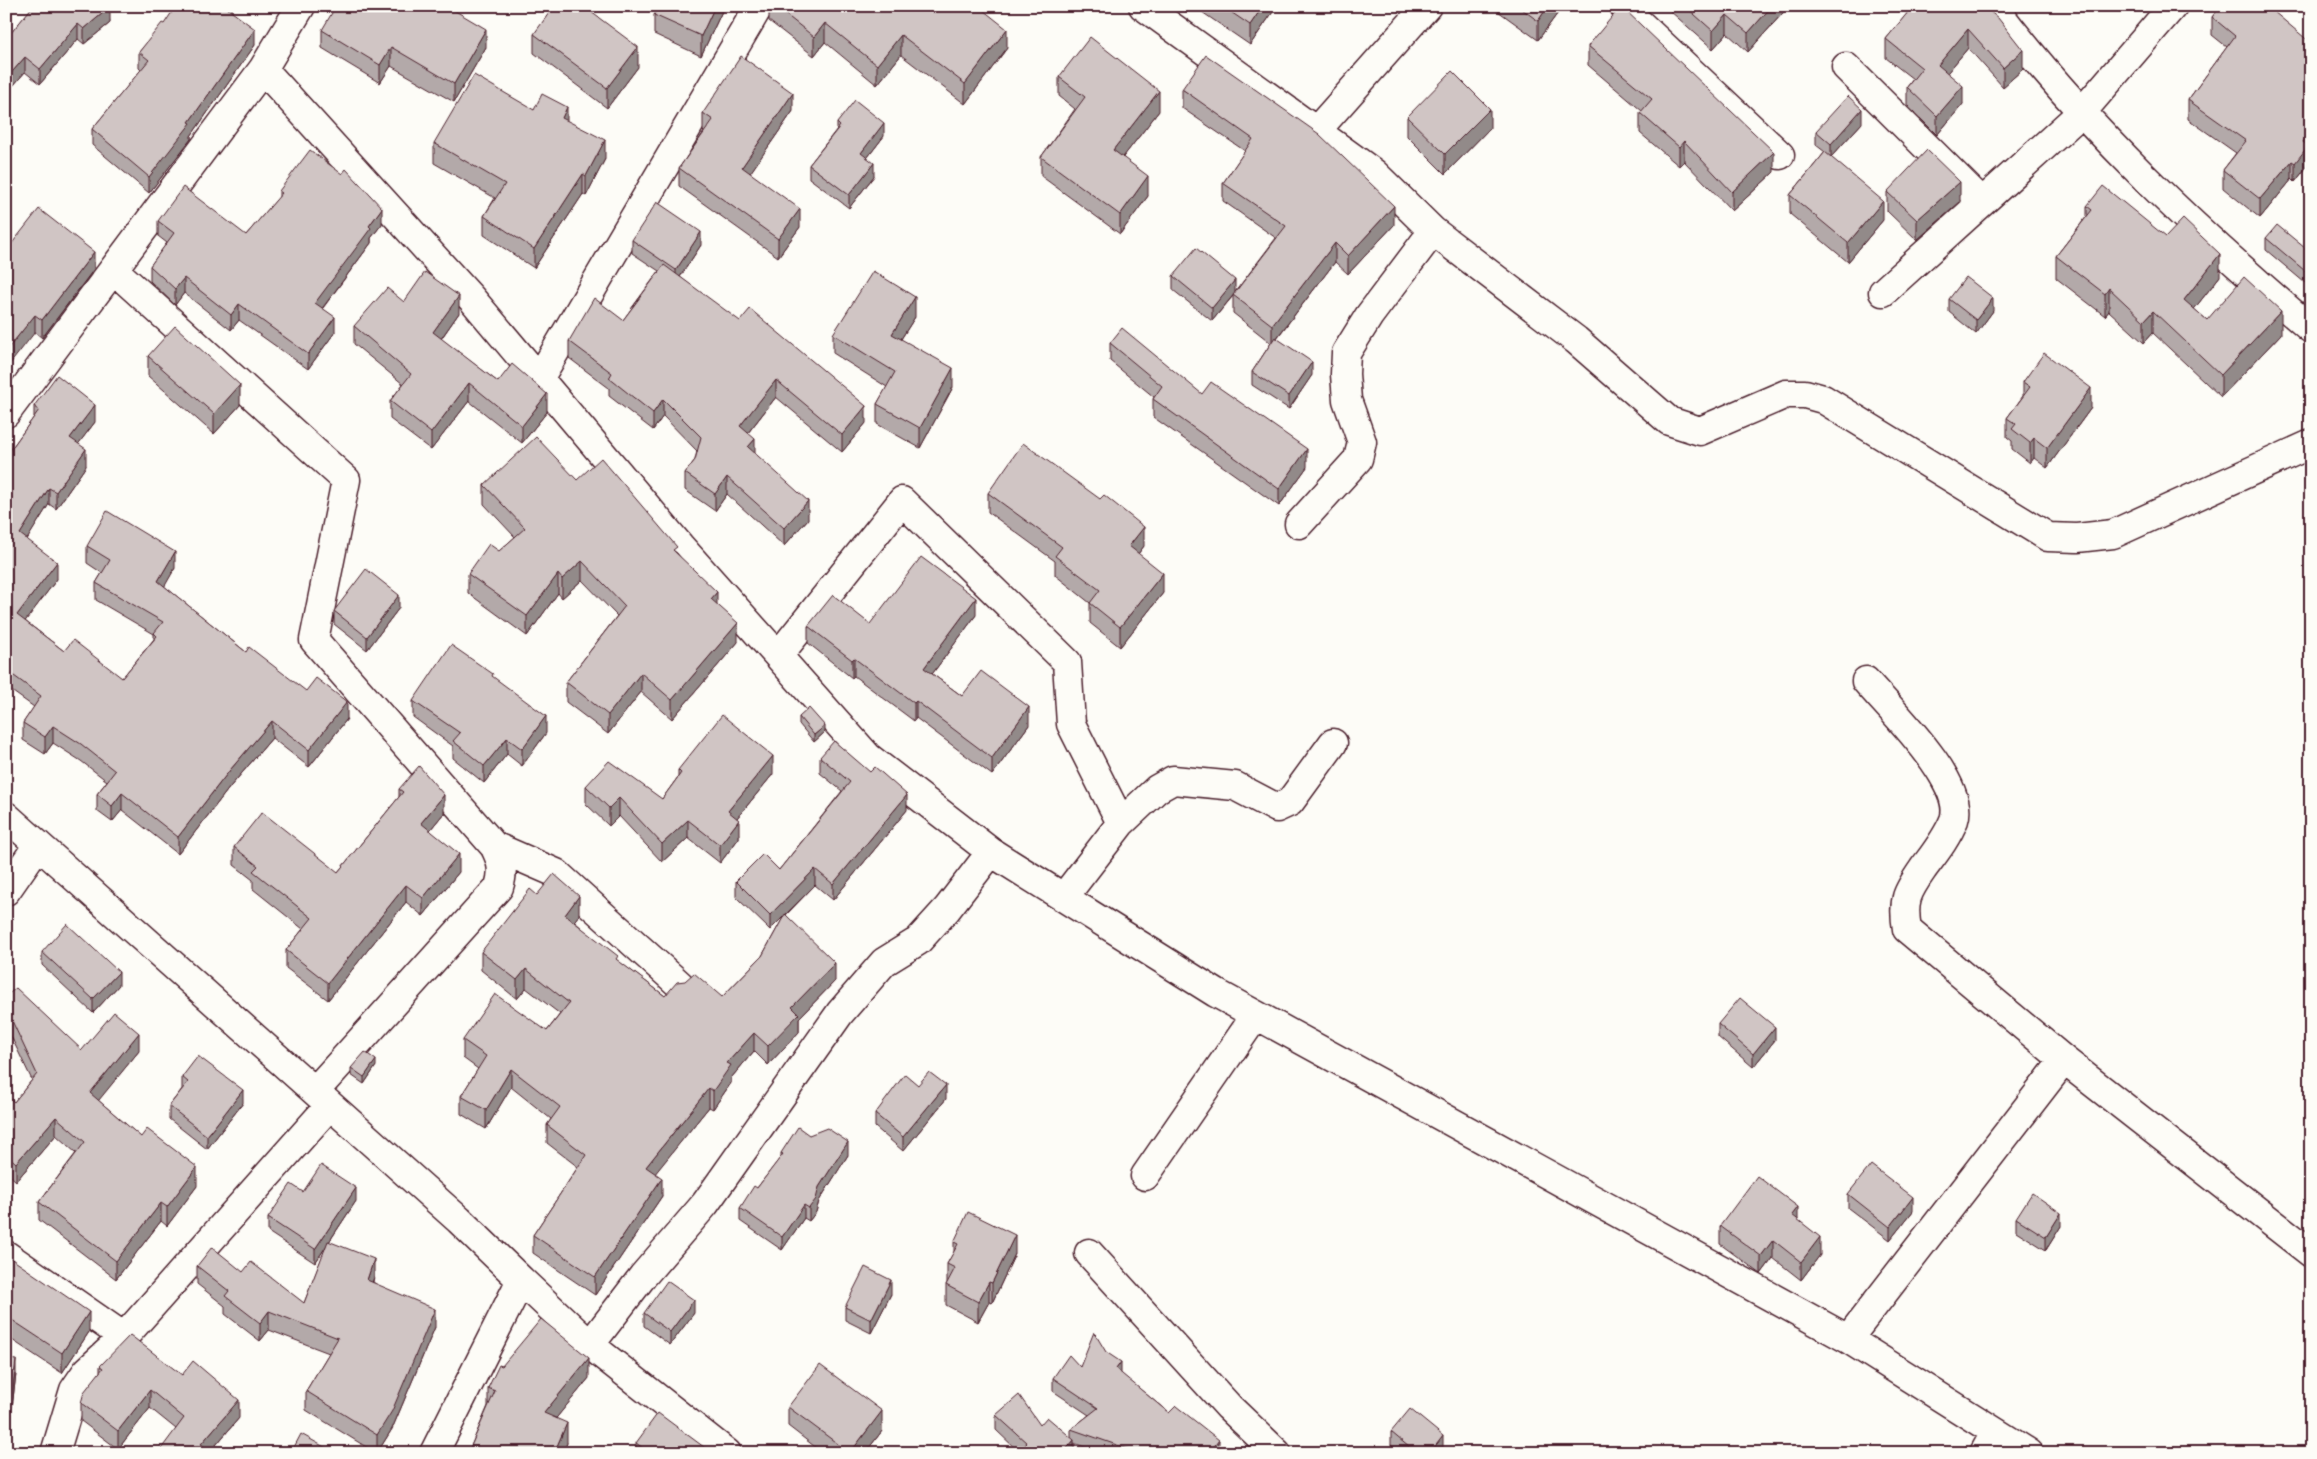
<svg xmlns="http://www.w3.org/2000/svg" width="2317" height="1459" viewBox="0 0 2317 1459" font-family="Mynerve,sans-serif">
<rect width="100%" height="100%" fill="#fdfcf7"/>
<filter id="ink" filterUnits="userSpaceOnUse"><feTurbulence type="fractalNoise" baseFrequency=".02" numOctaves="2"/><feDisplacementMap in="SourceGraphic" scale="10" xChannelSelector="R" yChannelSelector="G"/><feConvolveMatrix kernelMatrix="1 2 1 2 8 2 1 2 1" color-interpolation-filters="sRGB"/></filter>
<g filter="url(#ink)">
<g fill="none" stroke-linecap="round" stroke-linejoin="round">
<g stroke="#4a1f2b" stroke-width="31">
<path id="minor" d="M1143,6L1374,173L1433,231L1576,340L1669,421L1700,431L1786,394H1805L1823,399L2048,537L2077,538L2113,534L2311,444
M1624,6L1637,21L1780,155
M1993,6C2085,127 2196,231 2311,329
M1846,67L1982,202
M263,69L472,299L680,546L868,757L991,852L1216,993L1848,1339L2029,1453
M1317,130L1427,6
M114,270L346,480L314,640L494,846C502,861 504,871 499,887L315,1091
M1883,292L2082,112L2173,6
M539,379L759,6
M6,413L263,69L301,6
M1299,524L1358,459L1362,442L1347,400L1345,374L1346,353L1369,316L1433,231
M778,656L902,501L1067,662L1071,724L1121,823
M1866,681C1889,708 1967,783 1954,820C1947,838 1934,854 1923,869C1907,892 1902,900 1907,929L2064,1060L2311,1253
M6,816L459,1220L521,1280L434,1453
M494,846L556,873L680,985
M6,891L38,845
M1064,897L1121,823L1157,789L1173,780L1235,786L1277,808L1290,802L1333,743
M1145,1176L1256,1015
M1089,1253L1229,1407L1277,1453
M6,1255L124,1337
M521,1280L590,1345L727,1453
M1848,1339L2064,1060
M590,1345L643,1276L705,1204L840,1013L884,962L918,941L947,909L991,852
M55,1453L74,1390L87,1371L124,1337L330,1105
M1984,1453L1995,1433"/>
</g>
<use href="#minor" stroke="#fdfcf7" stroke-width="28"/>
</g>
<path fill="#b3a9a9" stroke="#4a1f2b" d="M25,6H108L110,23L84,44L78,39L40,84L25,72L6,94V39L31,9Z
M232,6V12L255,45L191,136V139L149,193L92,145V129L141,70L139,68V52L164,24Z
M723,6V9L701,56L654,34V15Z
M769,6H978L1007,48L965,104L901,55L877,85L825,42L814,56L769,21Z
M1199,6H1277L1250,45L1199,10Z
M1491,6H1563L1538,40Z
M1670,6H1789L1748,52L1727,33L1713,49L1670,11Z
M1899,6H1983L2023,69L2003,87L1968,48L1947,73L1963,104L1937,135L1907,105V87L1913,79L1886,58V39L1907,14Z
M2221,6L2308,153V165L2295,182L2292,179L2260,218L2223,188V170L2236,153L2188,119V100L2227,47L2212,35V17Z
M347,9L486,47L454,102L391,66L380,83L322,48V30Z
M534,34L638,67L607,108L534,53Z
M1588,46L1774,172L1732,211L1684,161L1679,166L1640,133V113L1642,111L1588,65Z
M1059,77L1159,111L1123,157L1148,196L1120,234L1041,176V157L1075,109L1059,96Z
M1182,89L1394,225L1348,274L1335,262L1277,338L1312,375L1289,409L1252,385V372L1271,343L1233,313V296L1212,321L1173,290V276L1235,292L1276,238L1223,201V183L1245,151L1182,108Z
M534,110L567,121L605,159L586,196L583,194L534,268L484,235V216L495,198L434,163V143Z
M793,111L750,173L800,227L778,257L679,186V168L704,132L703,131V113Z
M1407,117L1490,128L1445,174L1407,136Z
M837,123L884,136L867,158L874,176L849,208L809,178V165L837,129Z
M1862,123L1831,157L1883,220L1848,262L1790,214V195L1825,152L1816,145V131Z
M279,191L382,224L371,238V243L323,308L335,332L308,369L239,320L231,330L184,293L175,305L150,281V266L167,243L158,236V221L246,235L279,197Z
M1887,192L1960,202L1917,240L1887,211Z
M2087,206L2166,237L2220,276L2194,309L2207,320L2281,334L2221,397L2153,333L2144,343L2109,311L2105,316L2056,278V256L2087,216Z
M2266,238L2311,253V288L2266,250Z
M632,240L701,245L680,277L866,423L842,452L776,397L748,433L755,454L808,519L784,546L727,494L715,511L685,490V473L695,460L697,451L663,416L653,430L609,396V388L569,358V341L623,320L659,271L632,253Z
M6,251L94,269L42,338L35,332Z
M1949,299L1993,311L1976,334L1949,312Z
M404,302L459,313L441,339L498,382L547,412L522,443L469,401L431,450L390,419V401L403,384L354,344V326Z
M915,317L901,339L953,387L920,448L877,424V404L887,387L833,353V334Z
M1110,343L1307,467L1279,506L1153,417V399L1154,397L1110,361Z
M148,356L240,405L214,434L148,376Z
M2023,382L2091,408L2047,468L2034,458L2030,463L2012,449V441L2007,437V418L2023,396Z
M34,406L95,422L78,444L86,466L56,509L49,504L27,539L57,579L25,621L64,651L122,678L154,639V634L96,600V583L102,573L87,563V546L175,568L164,586L246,652L347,719L309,767L272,738L230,787L178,854L122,810L112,822L97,811V794L107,781L81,761L53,743L45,754L23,740V723L34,707L6,687V456L34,417Z
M577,480L677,553L717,605L738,642L672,719L641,692L608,734L566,702V682L617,616L582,580L562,598L558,593L527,636L468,593V574L499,551L515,537L484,504V485Z
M988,493L1100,499L1144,546L1138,554L1163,593L1120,647L1090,623V603L1055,575V561L988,512Z
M399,608L367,650L334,624V611Z
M976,615L932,674L962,696L1029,725L992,775L916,718L914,721L854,676L852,678L808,643V626L870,624Z
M493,678L546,733L522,766L507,754L484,783L453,758V746L413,717V701Z
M799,717L825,732L814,742L799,724Z
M820,757L907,810L833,900L815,885L786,915L835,981L799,1018V1032L768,1065L754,1051L731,1078V1083L713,1109L709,1107L655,1173L662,1196L595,1295L533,1253V1235L578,1167L547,1143V1125L551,1119L511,1087L486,1129L461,1114V1096L478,1069L463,1058V1040L547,1031L560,1014L526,988L517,999L481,970V952L537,895L579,915L574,921L618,961L665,996L722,997L762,956L784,916L770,930L736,897V881L779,870L842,791L820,773Z
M678,770L773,774L737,818L739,838L720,863L688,838L662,862L619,816L609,826L586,804V786L662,799L678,777Z
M399,789L444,813L430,830L459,872L423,916L406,902L328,1000L286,968V950L303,929L253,889V880L234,865V847L338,872L399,797Z
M42,952L119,985L93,1013L42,965Z
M6,996L82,1050L139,1051L98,1100L197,1186L167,1226L161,1221L116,1279L39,1220V1202L76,1153L56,1135L16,1181L6,1172V1095L14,1102L32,1080L6,1026Z
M1718,1024L1775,1040L1753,1067L1718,1037Z
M376,1066L364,1084L351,1075V1068Z
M182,1077L243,1103L207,1149L169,1119V1106L182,1089Z
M918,1085L946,1099L903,1151L875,1127V1114Z
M809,1135L848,1155L819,1201L816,1212L809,1221L804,1218L782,1250L740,1221V1208L757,1188L781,1157V1153Z
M303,1192L356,1201L329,1242L374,1277L373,1282L435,1327L392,1429L377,1453H376L306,1410V1391L329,1353L269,1330L260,1341L225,1314V1306L197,1284V1266L243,1272L304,1303L327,1245L315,1263L268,1232V1218Z
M1848,1194L1913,1211L1890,1240L1848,1208Z
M2016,1218L2061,1226L2046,1250L2016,1231Z
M1798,1220L1820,1255L1801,1280L1773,1258L1761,1274L1720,1244V1226Z
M954,1242L1015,1254L992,1303L989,1302L978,1322L946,1305V1285L947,1283V1264L954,1252Z
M6,1255L89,1332L62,1373L6,1336Z
M891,1294L871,1333L845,1320V1307Z
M644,1313H694L670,1345L644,1326Z
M1106,1352L1121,1374L1219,1453H1100L1074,1443V1453L1018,1451L996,1430V1415L1040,1425L1071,1438V1429L1089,1415L1053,1391V1378L1080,1367Z
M6,1359L16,1374L12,1407H6Z
M100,1366L182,1375L239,1418L211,1451L176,1429L150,1408L118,1449L81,1421V1403L100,1372Z
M502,1366L589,1378L556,1418L567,1443L563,1453H468L488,1406V1388Z
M788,1407L882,1431L865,1453H823L788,1426Z
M1391,1432L1443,1450L1441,1453H1400L1391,1445Z
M636,1443L712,1453H636Z"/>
<path fill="#928a89" stroke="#4a1f2b" d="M230,6H232V19L228,9Z
M715,6H723V9L701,56V36Z
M1263,6H1277L1250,45V25Z
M1548,6H1563L1538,40V21Z
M1772,6H1789L1748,52V33Z
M110,7V23L84,44V29Z
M1727,15V33L1713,49V31Z
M825,23V42L814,56V37Z
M78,24V39L40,84V69Z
M255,29V45L191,136V139L149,193V177L189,122Z
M486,29V47L454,102V84Z
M1007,29V48L965,104V84Z
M1968,29V48L1938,84V65Z
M901,35V55L877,85V65Z
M391,47V66L380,83V65Z
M638,47V67L607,108V88Z
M2023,50V69L2003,87V68Z
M25,57V72L6,94V79Z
M1963,86V104L1937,135V116Z
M1159,91V111L1113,170V150Z
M793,93V111L742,185V167Z
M567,107V127L562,118Z
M1490,109V128L1445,174V154Z
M1862,109V123L1831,157V144Z
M884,123V136L861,166V153Z
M2311,131V150L2308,153V165L2295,182V163L2303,142Z
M605,140V159L586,196V176Z
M1684,141V161L1679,166V147Z
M1774,152V172L1732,211V192Z
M2292,161V179L2260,218V199Z
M874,163V176L849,208V195Z
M583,174V194L534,268V249Z
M1148,176V196L1120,234V215Z
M1960,182V202L1917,240V220Z
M1883,201V220L1848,262V243Z
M1394,206V225L1348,274V256Z
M382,208V224L371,238V243L315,318V303L369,226Z
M800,209V227L778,257V239Z
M701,232V245L676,283V270Z
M1335,243V262L1272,344V325Z
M94,252V269L42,338V320Z
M2220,254V276L2184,322V300Z
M184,278V293L175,305V289Z
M1235,280V293L1212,321V308Z
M2109,288V311L2105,316V294Z
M459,296V313L433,350V332Z
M915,297V317L892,353V334Z
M1993,298V311L1976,334V320Z
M239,304V320L231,330V315Z
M2153,311V333L2144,343V321Z
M2281,311V334L2221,397V375Z
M35,315V332L6,369V351Z
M335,317V332L308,369V354Z
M1312,362V375L1289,409V396Z
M953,368V387L920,448V428Z
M776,380V397L740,443V426Z
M469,383V401L431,450V433Z
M240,385V405L214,434V414Z
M2091,388V408L2047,468V448Z
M547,394V412L522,443V426Z
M663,399V416L653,430V413Z
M95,405V422L70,455V438Z
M866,406V423L842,452V435Z
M2034,438V458L2030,463V443Z
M755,439V456L748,447Z
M86,449V466L56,509V492Z
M1307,449V467L1279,506V489Z
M727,477V494L715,511V494Z
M49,488V504L20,551V534Z
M808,501V519L784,546V528Z
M1144,527V546L1129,566V546Z
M175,552V568L158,598V581Z
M582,561V580L562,598V579Z
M57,562V579L17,632V615Z
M1163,573V593L1120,647V627Z
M558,574V593L527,636V616Z
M717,592V611L711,599Z
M399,595V608L367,650V637Z
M976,598V615L924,685V668Z
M738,623V642L672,719V700Z
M854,658V676L852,678V660Z
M641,673V692L608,734V715Z
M916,701V718L914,721V703Z
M347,702V719L309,767V750Z
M1029,707V725L992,775V758Z
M546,716V733L522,766V749Z
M272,721V738L230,787L178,854V837L230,770Z
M53,726V743L45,754V737Z
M825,726V732L814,742V735Z
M507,738V754L484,783V766Z
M773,756V774L728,829V811Z
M122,793V810L112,822V806Z
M444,795V813L421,841V823Z
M907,795V810L833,900V884Z
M619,798V816L609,826V808Z
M688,820V838L662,862V844Z
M739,820V838L720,863V845Z
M10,823V841L6,847V829Z
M459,854V872L423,916V898Z
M815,869V885L770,930V915Z
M406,885V902L328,1000V983Z
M579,896V915L565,933V915Z
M835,963V981L799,1018V1032L768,1065V1046L792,1007Z
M526,969V988L517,999V980Z
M119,972V985L93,1013V999Z
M1775,1027V1040L1753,1067V1054Z
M139,1033V1051L90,1111V1093Z
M754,1033V1051L731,1078V1083L713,1109V1091L727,1063Z
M376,1060V1066L364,1084V1077Z
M511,1069V1087L486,1129V1110Z
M946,1085V1099L903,1151V1137Z
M709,1088V1107L646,1185V1167Z
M243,1090V1103L207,1149V1136Z
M56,1117V1135L16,1181V1163Z
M848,1142V1155L819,1201L816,1212L809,1221V1208L819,1187Z
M197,1167V1186L167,1226V1207Z
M662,1178V1196L595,1295V1277Z
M356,1188V1201L315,1263V1249Z
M1913,1197V1211L1890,1240V1227Z
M161,1203V1221L116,1279V1261Z
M804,1205V1218L782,1250V1237Z
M1798,1207V1225L1792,1215Z
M2061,1213V1226L2046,1250V1237Z
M1015,1235V1254L992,1303V1283Z
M1820,1237V1255L1801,1280V1262Z
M1773,1240V1258L1761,1274V1256Z
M374,1259V1277L367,1298V1280Z
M891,1280V1294L871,1333V1320Z
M989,1282V1302L978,1322V1302Z
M694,1300V1313L670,1345V1332Z
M435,1309V1327L392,1429L377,1453V1435Z
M269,1311V1330L260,1341V1323Z
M89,1312V1332L62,1373V1353Z
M589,1358V1378L544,1433V1413Z
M16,1360V1374L12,1407V1394Z
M1121,1362V1375L1116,1369Z
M150,1390V1408L118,1449V1431Z
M239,1400V1418L209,1453L201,1444Z
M882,1411V1431L865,1453H850Z
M567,1423V1443L563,1453H554Z
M1443,1436V1450L1441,1453H1430Z
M1074,1440V1453H1063Z
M1219,1440V1453H1209Z"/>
<path fill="#d0c5c4" stroke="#4a1f2b" d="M33,6H108L110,7L84,29L78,24L40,69L25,57L6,79V39Z
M176,6H230L228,9L255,29L189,122L191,123L149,177L92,129L149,60L139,52L162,23L164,24Z
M336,6H343L347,9L348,6H447L486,29L454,84L391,47L380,65L322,30Z
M554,6H583L638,47L607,88L534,34Z
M658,6H715L701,36L654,15Z
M775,6H978L1007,29L965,84L901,35L877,65L825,23L814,37Z
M1222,6H1263L1250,25Z
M1518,6H1548L1538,21Z
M1621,6L1774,152L1732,192L1684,141L1679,147L1640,113L1652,99L1588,46Z
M1685,6H1772L1748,33L1727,15L1713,31Z
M1913,6H1983L1998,18L2023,50L2003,68L1968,29L1938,65L1963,86L1937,116L1907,87L1922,68L1886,39Z
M2221,6H2267L2311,43V131L2303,142L2308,146L2295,163L2292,161L2260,199L2223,170L2246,141L2188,100L2235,36L2212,17Z
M1090,37L1159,91L1113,150L1148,176L1120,215L1041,157L1085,97L1059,77Z
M1206,55L1319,134L1394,206L1348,256L1335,243L1272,325L1233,295L1286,226L1223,183L1253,139L1182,89Z
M741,56L793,93L742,167L800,209L778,239L679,168L713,120L703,113Z
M1452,71L1490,109L1445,154L1407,117Z
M474,75L534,110L542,94L567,107L562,118L605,140L586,176L583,174L534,249L484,216L505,184L434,143Z
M1848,96L1862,109L1831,144L1816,131Z
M855,100L884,123L861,153L874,163L849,195L809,165L840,126L837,123Z
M310,150L342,174L346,169L382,208L369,226L371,228L315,303L335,317L308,354L239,304L231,315L184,278L175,289L150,266L174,233L158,221L183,187L246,235L282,193L279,191Z
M1927,150L1960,182L1917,220L1887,192Z
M1825,152L1883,201L1848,243L1790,195Z
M2103,186L2166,237L2183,219L2220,254L2184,300L2207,320L2244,277L2281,311L2221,375L2153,311L2144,321L2109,288L2105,294L2056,256L2092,210L2087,206Z
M657,202L701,232L676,270L632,240Z
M39,209L94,252L42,320L35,315L6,351V251Z
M2277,225L2311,253V276L2266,238Z
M1196,248L1235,280L1212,308L1173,276Z
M664,265L740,321L750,309L866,406L842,435L776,380L740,426L755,439L748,447L808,501L784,528L727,477L715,494L685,473L695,460L701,437L663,399L653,413L609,378L612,373L569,341L594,298L623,320Z
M873,271L915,297L892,334L953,368L920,428L877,404L895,372L833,334Z
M425,272L459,296L433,332L498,382L512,364L547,394L522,426L469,383L431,433L390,401L411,374L354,326L387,288L404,302Z
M1966,277L1993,298L1976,320L1949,299Z
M175,326L240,385L214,414L148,356Z
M1122,328L1202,394L1211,382L1307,449L1279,489L1153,399L1162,386L1110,343Z
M1275,337L1312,362L1289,396L1252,372Z
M2044,353L2091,388L2047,448L2034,438L2030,443L2012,429L2016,424L2007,418L2030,387L2023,382Z
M57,375L95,405L70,438L86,449L56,492L49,488L20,534L57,562L17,615L64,651L73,640L122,678L157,636L154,633L163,622L96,583L110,560L87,546L107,511L175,552L158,581L246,652L249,647L306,691L316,678L347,702L309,750L272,721L230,770L178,837L122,793L112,806L97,794L115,771L81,744L53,726L45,737L23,723L41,696L6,670V650L10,645L6,643V456L39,410L34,406Z
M536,437L577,480L601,458L677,547L673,550L717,592L711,599L738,623L672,700L641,673L608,715L566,682L625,606L582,561L562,579L558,574L527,616L468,574L489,544L499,551L525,528L484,485Z
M1023,443L1100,499L1104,495L1144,527L1129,546L1163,573L1120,627L1090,603L1100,590L1055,556L1062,547L988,493Z
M921,557L976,598L924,668L962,696L981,671L1029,707L992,758L916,701L914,703L854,658L852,660L808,626L833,595L870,624Z
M366,569L399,595L367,637L334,611Z
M451,645L493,674L492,676L546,716L522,749L507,738L484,766L453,741L460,733L413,701Z
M809,708L825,726L814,735L799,717Z
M722,715L773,756L728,811L739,820L720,845L688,820L662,844L619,798L609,808L586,786L609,761L662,799L681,773L678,770Z
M834,741L870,772L875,767L907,795L833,884L815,869L770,915L736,881L763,854L779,870L850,782L820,757Z
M419,766L444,795L421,823L459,854L423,898L406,885L328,983L286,950L312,918L253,871L258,866L234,847L262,812L338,872L403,792L399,789Z
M6,820L10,823L6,829Z
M554,874L579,896L565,915L618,956L616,959L665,996L677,982L685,981L694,973L722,997L762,956L785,914L835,963L792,1007L799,1014L768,1046L754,1033L727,1063L731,1065L713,1091L709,1088L646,1167L662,1178L595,1277L533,1235L586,1155L547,1125L560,1107L511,1069L486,1110L461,1096L486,1056L463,1040L495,994L547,1031L569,1003L526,969L517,980L481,952L530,889L537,895Z
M67,924L119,972L93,999L42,952Z
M16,988L82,1050L114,1012L139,1033L90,1093L141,1137L147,1129L197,1167L167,1207L161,1203L116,1261L39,1202L85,1142L56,1117L16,1163L6,1154V1095L14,1102L37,1074L6,1008V996Z
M1740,998L1775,1027L1753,1054L1718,1024Z
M365,1052L376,1060L364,1077L351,1068Z
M198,1056L243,1090L207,1136L169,1106L188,1082L182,1077Z
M929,1072L946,1085L903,1137L875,1114L905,1074L918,1085Z
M798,1127L809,1135L827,1128L848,1142L819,1187L816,1199L809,1208L804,1205L782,1237L740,1208L754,1186L757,1188L783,1154L781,1153Z
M321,1165L356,1188L315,1249L268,1218L291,1184L303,1192Z
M1871,1165L1913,1197L1890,1227L1848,1194Z
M1757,1176L1798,1207L1792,1215L1820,1237L1801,1262L1773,1240L1761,1256L1720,1226Z
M2032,1193L2061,1213L2046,1237L2016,1218Z
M968,1212L1015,1235L992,1283L989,1282L978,1302L946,1285L955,1268L947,1264L958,1244L954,1242Z
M328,1241L374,1259L367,1280L435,1309L392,1411L377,1435L306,1391L338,1338L269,1311L260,1323L225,1296L229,1291L197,1266L212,1247L243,1272L251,1262L304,1303Z
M6,1255L89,1312L62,1353L6,1316Z
M865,1267L891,1280L871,1320L845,1307Z
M667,1281L694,1300L670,1332L644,1313Z
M541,1319L589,1358L544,1413L567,1423L554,1453H468L495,1391L488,1388L499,1365L502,1366Z
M1094,1332L1106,1352L1121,1362L1116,1369L1169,1413L1176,1406L1219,1440L1209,1453H1129L1131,1450L1071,1429L1098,1408L1053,1378L1069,1355L1080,1367Z
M130,1335L182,1375L193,1361L239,1400L201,1444L213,1453H158L184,1418L150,1390L118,1431L81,1403L84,1392L103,1368L100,1366Z
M6,1359L16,1360L12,1394L6,1393Z
M820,1365L882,1411L850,1453L788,1407Z
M1019,1395L1040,1425L1047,1417L1074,1440L1063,1453H1017L1027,1443L996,1415Z
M1410,1409L1443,1436L1430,1453H1416L1391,1432Z
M658,1413L712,1453H650L636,1443Z
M301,1434L335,1453H291Z
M96,1448L103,1453H92Z"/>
</g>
<rect width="2317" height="1459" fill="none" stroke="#fdfcf7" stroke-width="25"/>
<rect x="12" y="12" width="2292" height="1434" fill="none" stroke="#4a1f2b" stroke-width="2" filter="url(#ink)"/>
</svg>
